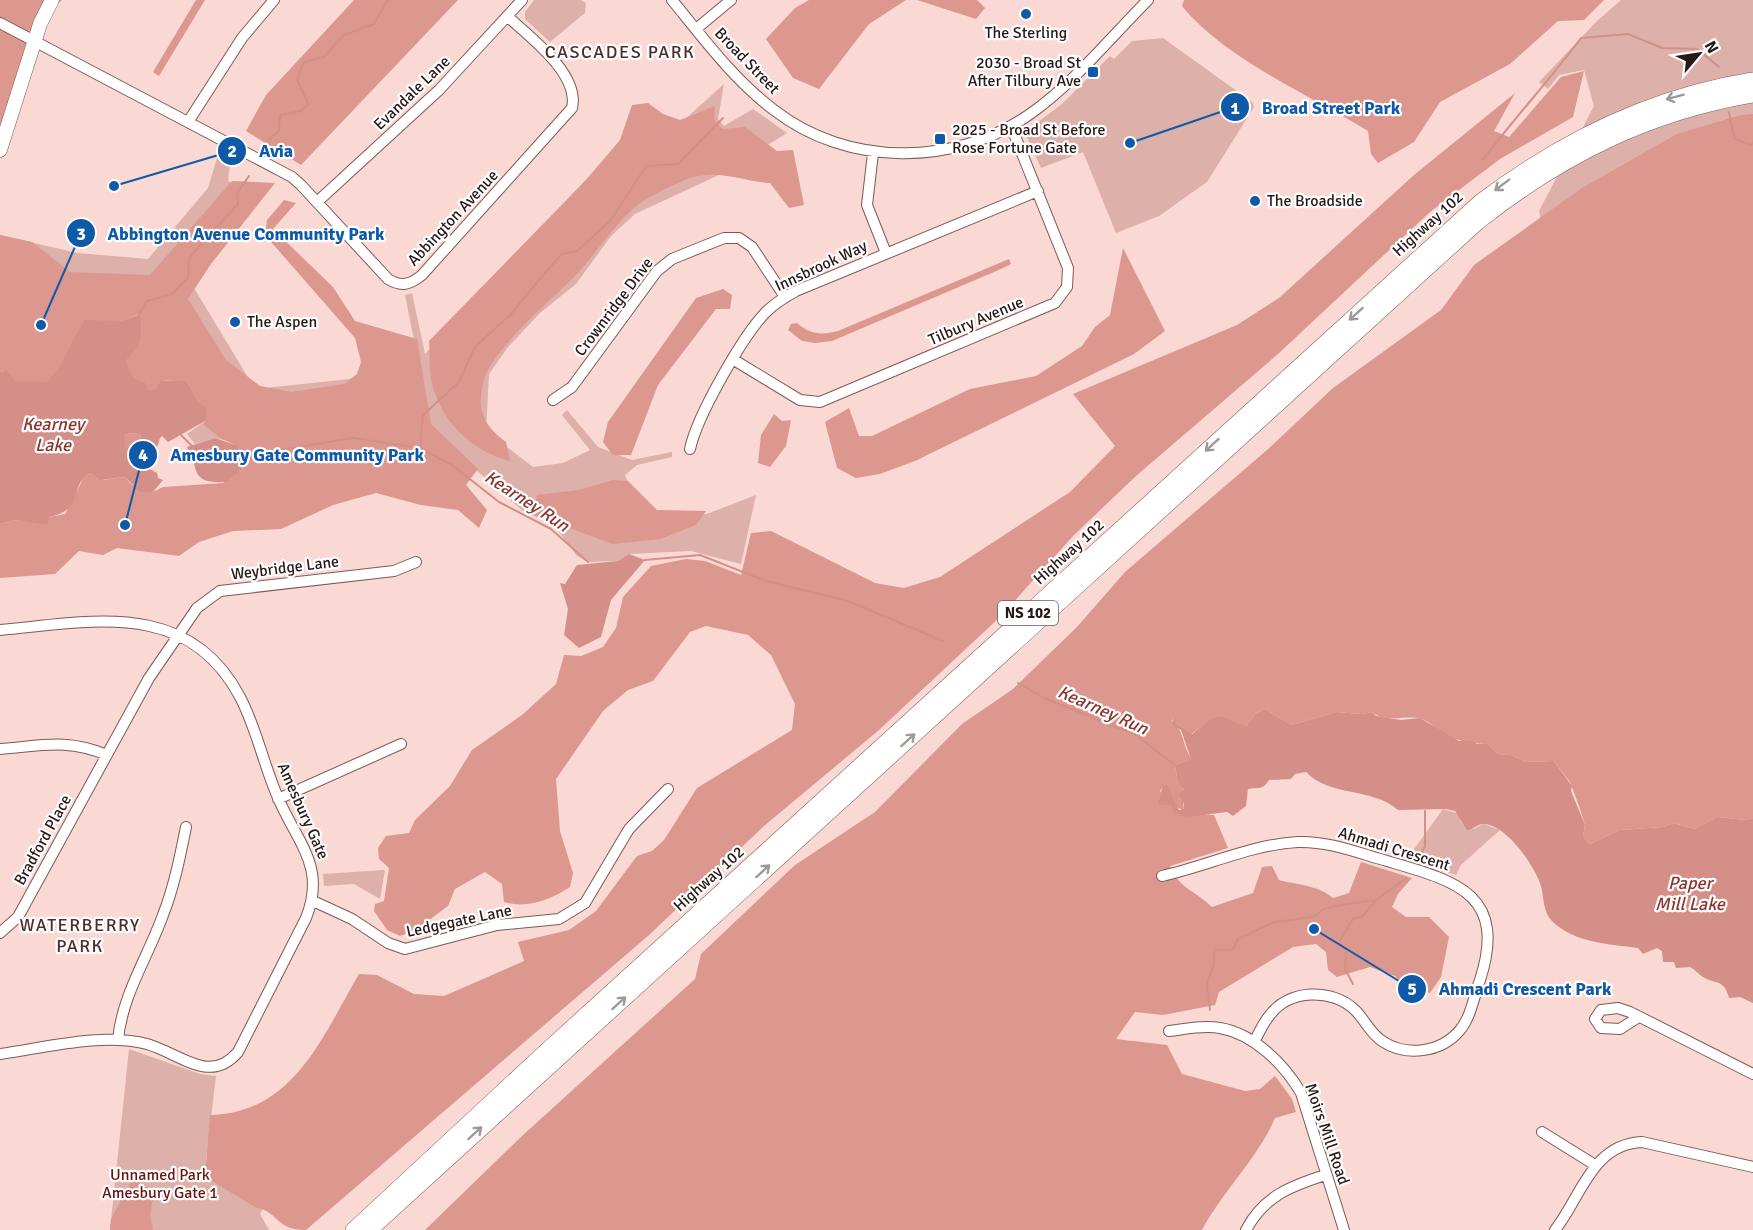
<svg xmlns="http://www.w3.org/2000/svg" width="1753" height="1230" viewBox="0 0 1753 1230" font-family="Signika,sans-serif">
<rect width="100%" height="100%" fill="#fad8d3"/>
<path fill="#ddb0aa" d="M534,0H581L586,3L585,13L550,42L525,19V12Z
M1621,0H1753V219L1543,228L1539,211L1594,106L1584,70L1559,75L1548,89L1539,82L1597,21Z
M1163,38L1252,102L1254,107L1207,182L1159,216L1116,233L1083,152L1041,168L1026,135L1030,128L1062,104L1110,56L1114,59L1132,41Z
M724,84L718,119L724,126L753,109L787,133L721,174L635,214L611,236L576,284L540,313L508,347L489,374L486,431L533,467L563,463L590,450L562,415L567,410L598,447L632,460L672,452V457L637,465L625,475L642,514H707L756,495L741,564L691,551L630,554L618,561L588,562L577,556L549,519L539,518L524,512L476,470L246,445L215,438L195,444L187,434L207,420L6,370L0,372V235L77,253L148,259L208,188L218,155L230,163L228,181L248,192L191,283L255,389L350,379L413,382L416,350L405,295L412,293L425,354L617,146L681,123Z
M1443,809L1459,814L1461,822L1473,829L1483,824L1500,830L1461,865L1456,875L1407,859Z
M385,870L380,899L354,884L324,886L323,874Z
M129,1049L200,1074L216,1076L206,1160L263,1209L260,1214L269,1230H110Z"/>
<path fill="#dc978f" d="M0,0H62L37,22L0,150Z
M196,0H205L159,76L153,72Z
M354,0H458L301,165L246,131L266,95Z
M809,0H906L869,24L819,89L793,78L766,39L795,8Z
M917,0H977L985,8L976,19Z
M1184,0H1604L1584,20L1558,21L1510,64L1440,102L1414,142L1378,163L1371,154L1368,131C1310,95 1225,59 1182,6Z
M1584,71L1573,117L1500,159L1430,212L1278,354L1136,476L1073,536L1000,617L879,730L764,826L649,935L306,1230C275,1230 278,1211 257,1208L205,1177L210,1115C294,1113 322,1037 359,974L377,975L414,994L444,996L524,961L518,942L569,930L596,911L637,856L652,851L664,840L697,788L792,730L795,704L771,655L748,635L706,626L690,632L653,681L628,690L603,711L556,779L560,831L573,873L570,887C550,900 527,909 504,902L502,884L485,872L455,889L448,906L417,929L400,936L387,930L374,911L375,904L384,901L389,868L379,859L378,848L386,836L409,833L415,820L450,786L472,750L522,715L556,684L564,655L581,656L603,647L616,628L623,597L651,566L686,559L705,561L741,575L751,533L771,531L875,583L904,588L940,577L1070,492L1115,446L1073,394L1237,325L1279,298L1414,175L1515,93L1494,131L1509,137L1561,77Z
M648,103L663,114L680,120L715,106L714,120L723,129L745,127L777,151L793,150L804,205L789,208L770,183C740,181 721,169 690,178C676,183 644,199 634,208C611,229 595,255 574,277C551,300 492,350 484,380C476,410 482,424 506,442L510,461C470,451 439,419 431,379C429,367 430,353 429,341L586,180L620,140L632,105Z
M1753,114V818L1746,820L1717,817L1694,829L1674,823L1663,827L1620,830L1590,844L1583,836L1585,825L1579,806L1570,782L1554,761L1526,762L1511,755L1498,754L1487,743C1474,745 1458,741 1446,735C1438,731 1431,722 1422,719C1407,714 1385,724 1372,712L1361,714L1336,712L1292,725L1265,709L1255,714L1247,725L1239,726L1214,717L1191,734L1177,724L1174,718L1172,721C1185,732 1182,746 1192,759L1175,765L1178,783L1184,790L1183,811L1176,806C1174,797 1170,793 1162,788L1160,791C1182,819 1181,813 1214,815L1228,848L1170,866C1178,888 1196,891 1212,907L1253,893L1262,867L1272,866L1279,880C1298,885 1318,885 1333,898L1349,893L1361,862L1412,878L1398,894L1392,907L1406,917H1429L1449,937L1441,977L1430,993L1408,989L1395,976L1370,967L1337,977L1328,970L1326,952L1316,944L1293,947L1219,992L1215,1005L1163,1015L1135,1012L1116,1039L1167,1045L1182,1074L1245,1091L1260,1089L1275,1076L1292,1099L1296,1112L1275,1118C1258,1158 1223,1191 1202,1230H425L523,1135L695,979L701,954L795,865L875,812L962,724L1013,689L1077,627L1125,572L1267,450L1333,388L1441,310L1474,265L1582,188L1677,134L1741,115Z
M232,181L275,183L211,264L188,299L226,360L260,386L291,392L344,384L357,374L361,362L355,338L265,235L267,220L284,200L296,203L273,229L333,287L355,321L417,339L431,424L478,469L466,485L487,510L479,528L458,510L421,505L376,493L333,505L281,529L233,531L199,542L179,556L117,548L103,555L79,551L55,574L0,578V524L15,520L42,523L49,517L65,514L84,477L90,473L103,480L125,477L132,485L153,492L163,487L223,483L242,470L237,446L220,438L203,424L207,420L188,382L166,380L159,383L156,389L149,391L145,382C131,378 129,374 127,359C140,349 146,330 139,314L120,321L83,322L57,370L48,382H17L4,370L0,372V235L32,242L70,272L150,275Z
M1123,248L1165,331L1134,354L915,461L880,474L856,478L837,468L825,422L849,408L859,436H872L970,389L1036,376L1082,346L1095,327L1110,315Z
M1009,259L1011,264L1001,269L832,341L815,343L802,341L788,330L791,324L797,323C811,335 821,335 838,331Z
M723,289L732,295L730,309H716L658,385L631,455H613L603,442L608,422L696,298Z
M774,414L782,421L791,420L786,446L770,467L758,463L761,435Z
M127,433L140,434L142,444L133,454L124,447V436Z
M613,480L628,481L657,510L706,511L696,525L660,539L613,544L534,515L537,495L579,490Z
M132,1180L154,1191L150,1216L153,1230H110L111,1219Z"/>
<path fill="#d49088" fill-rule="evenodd" d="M140,315C144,332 141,348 127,359C129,374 131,378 145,382L149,391L156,389L160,381H187L198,402L206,408L207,420L168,442L162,436L160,438L150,469L157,473L158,478L163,480L153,492H140L125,477L101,480L90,473C67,488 86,509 49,517L48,525L15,520L0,524V372L6,370L17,382H47L57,370L84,320L120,321ZM127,433L140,434L142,444L133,454L125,447L124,436Z
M215,438L238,446L242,470L226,482C201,483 195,479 193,454L188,450L187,447Z
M629,554L645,560L611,600L601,637L579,648L564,635L568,609L560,583L565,584L577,565L618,561Z
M1265,709L1292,725L1336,712L1361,714L1372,712L1376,716L1401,720L1420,718L1459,741H1472L1477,744L1487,743L1498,754L1511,755L1526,762L1554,761L1572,786L1571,791L1585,825L1583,836L1590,844L1620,830L1663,827L1674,823L1694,829L1717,817L1746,820L1753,818V1003L1740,997L1729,998C1724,978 1716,985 1703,977C1698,974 1696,970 1690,967L1676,968L1674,962H1663L1662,951L1657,948L1643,954L1638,948C1609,944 1574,943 1552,921C1543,912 1544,898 1541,886C1535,866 1506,824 1483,824C1477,824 1473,830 1467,830L1455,811L1446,809L1398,810C1372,787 1329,797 1306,772L1295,774L1291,779L1269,780C1262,791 1258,787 1248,789L1246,806L1233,816L1227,812L1188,817L1173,812L1171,806L1158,804L1163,785H1167L1179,810H1183L1184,804L1179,794L1184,790L1178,783L1175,765L1191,759L1181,730L1172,725L1174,717L1177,724L1192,734C1199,729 1208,719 1215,717C1228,714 1235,727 1247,725L1255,714Z"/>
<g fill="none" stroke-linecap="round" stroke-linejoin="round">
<path stroke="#d49088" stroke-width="2" d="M1729,112L1734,138L1750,145L1753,143
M269,139L279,131L280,115L301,111L308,104L297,79L304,62L324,57L344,35L374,24L388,0
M1483,160C1514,118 1550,80 1581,38L1628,34L1662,48L1697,49L1719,67
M138,316L147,301L172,294L188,278L189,258L238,204L237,193L249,176
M181,435L194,448
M420,448L423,415L459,382L475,347L510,315L550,267L562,254L577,251L611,220L646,166L678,164L723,118
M237,457L353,438L420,448L452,465L499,502L551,529L588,562
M645,560L700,555L766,581L848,601L943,641
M1018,683L1044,698L1136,735L1175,765
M1417,862L1425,846V811
M1353,984L1345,969L1346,951L1339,942L1353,919L1363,916L1376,900L1407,878
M1210,1010L1207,984L1214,964V950L1233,949L1238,939L1274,922L1313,917L1324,909L1335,906L1376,900"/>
<g stroke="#7d5a55" stroke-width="12">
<path id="minor" d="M672,0C704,39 734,80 774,110C847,167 955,167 1030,114C1072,85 1111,37 1148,0
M0,23L292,177L301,185L388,279C401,287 410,285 422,275L572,108C580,74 530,37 507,16
M696,29L731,0
M188,122L242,38L274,0
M873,153L867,205L886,253
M317,202L439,90L522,0
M734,360L800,400L820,402L1055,303L1067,287L1068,268L1011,126
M553,400L572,387L657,271L672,259L724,238H739L752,247L785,297
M690,449C697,416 742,337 766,312C774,304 785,297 796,291L1038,191
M0,630C90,622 188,598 240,697C257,729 264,767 279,800C299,845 326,868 306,918L238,1052C210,1085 181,1054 147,1044C103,1032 44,1048 0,1054
M0,749C41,746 67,738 107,755
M278,799L401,744
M1162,876C1207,866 1253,844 1298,842C1329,841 1358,853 1387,861C1455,881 1508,893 1480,980C1474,996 1471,1017 1460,1030C1441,1053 1406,1057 1382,1041C1370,1033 1365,1020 1355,1010C1332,988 1289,989 1270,1015C1263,1023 1259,1033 1254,1042
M313,901L352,919L388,943L405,949L497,925L559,919L585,903L629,829L668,789
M0,933L18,917L149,678L197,608L220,591L394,571L416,562
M1637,1018L1620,1029L1601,1028L1595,1019L1601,1010L1618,1008L1630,1012L1753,1074
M1169,1031C1186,1029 1203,1025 1220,1028C1254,1034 1284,1064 1301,1093L1344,1230
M118,1040C122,995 148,957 163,915C174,887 180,857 186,827
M1542,1132L1595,1165
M1246,1230C1264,1196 1291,1186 1325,1175
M1555,1230C1581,1197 1592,1144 1642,1142L1753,1167"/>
</g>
<g stroke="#7d5a55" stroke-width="15">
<path id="major" d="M0,150L40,24L52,0"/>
</g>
<g stroke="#7d5a55" stroke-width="16">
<path id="highway" d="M353,1230L547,1050L1480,202C1562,140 1651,96 1753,80
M370,1230L1478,222C1562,156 1647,113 1753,95"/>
</g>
<use href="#minor" stroke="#fff" stroke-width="10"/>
<use href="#major" stroke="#fff" stroke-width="14"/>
<use href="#highway" stroke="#fff" stroke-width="15"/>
</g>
<defs><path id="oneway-shaft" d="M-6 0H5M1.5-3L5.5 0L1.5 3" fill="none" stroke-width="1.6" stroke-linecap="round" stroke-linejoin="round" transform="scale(1.5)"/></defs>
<g stroke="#9e9897">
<use href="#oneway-shaft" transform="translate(1675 97) rotate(165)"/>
<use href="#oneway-shaft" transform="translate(1502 185) rotate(143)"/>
<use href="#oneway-shaft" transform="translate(1356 314) rotate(138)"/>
<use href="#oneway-shaft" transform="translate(1212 445) rotate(138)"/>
<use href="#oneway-shaft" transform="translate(908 740) rotate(-42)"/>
<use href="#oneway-shaft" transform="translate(763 871) rotate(-42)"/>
<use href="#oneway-shaft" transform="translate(619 1003) rotate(-42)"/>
<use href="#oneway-shaft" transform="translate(475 1133) rotate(-42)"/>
</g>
<g fill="#0e59a8" stroke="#fff" stroke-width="2">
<circle cx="1026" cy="14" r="6"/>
<rect x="1087" y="66" width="12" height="12" rx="3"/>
<rect x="934" y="133" width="12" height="12" rx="3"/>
<circle cx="1255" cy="201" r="6"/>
<circle cx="235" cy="322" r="6"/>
</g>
<g text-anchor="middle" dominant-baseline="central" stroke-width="4.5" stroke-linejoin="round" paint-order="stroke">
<rect fill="#fff" stroke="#685e5d" stroke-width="1.5" x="998" y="601" width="60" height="24" rx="4.5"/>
<g font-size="15" font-weight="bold" fill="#281917">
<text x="1028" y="613">NS 102</text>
</g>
<g font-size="16" fill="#281917" stroke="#fff" text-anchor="start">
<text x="1026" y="33" text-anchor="middle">The Sterling</text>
<text x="1081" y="63" text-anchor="end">2030 - Broad St<tspan x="1081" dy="18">After Tilbury Ave</tspan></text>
<text x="952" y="130">2025 - Broad St Before<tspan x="952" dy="18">Rose Fortune Gate</tspan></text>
<text x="1267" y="201">The Broadside</text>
<text x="247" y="322">The Aspen</text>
</g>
<g font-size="16" fill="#281917" stroke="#fff">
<text transform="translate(747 61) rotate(46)">Broad Street</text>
<text transform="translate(412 93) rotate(-44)">Evandale Lane</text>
<text transform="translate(453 218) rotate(-47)">Abbington Avenue</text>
<text transform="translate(1428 224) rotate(-42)">Highway 102</text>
<text transform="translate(821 266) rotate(-25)">Innsbrook Way</text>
<text transform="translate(614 307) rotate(-53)">Crownridge Drive</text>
<text transform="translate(976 321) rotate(-23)">Tilbury Avenue</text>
<text transform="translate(1069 552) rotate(-42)">Highway 102</text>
<text transform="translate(285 568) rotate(-7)">Weybridge Lane</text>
<text transform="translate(303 811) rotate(66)">Amesbury Gate</text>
<text transform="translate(43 840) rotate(-61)">Bradford Place</text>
<text transform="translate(1394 849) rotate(17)">Ahmadi Crescent</text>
<text transform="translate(709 879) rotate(-42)">Highway 102</text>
<text transform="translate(459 921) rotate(-12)">Ledgegate Lane</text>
<text transform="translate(1327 1134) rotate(71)">Moirs Mill Road</text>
</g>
<g font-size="16" fill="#671614" stroke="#fff">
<text x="160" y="1175">Unnamed Park<tspan x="160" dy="18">Amesbury Gate 1</tspan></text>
</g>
<g font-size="18" letter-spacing="1.5" fill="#4e2e2a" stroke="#fff">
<text x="620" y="52">CASCADES PARK</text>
<text x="80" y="925">WATERBERRY<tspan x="80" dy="21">PARK</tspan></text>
</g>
<g font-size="18" font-style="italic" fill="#8a3731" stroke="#fff">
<text x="53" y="424">Kearney<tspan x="53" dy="21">Lake</tspan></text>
<text transform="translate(527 501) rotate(33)">Kearney Run</text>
<text transform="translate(1103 710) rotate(24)">Kearney Run</text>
<text x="1690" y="883">Paper<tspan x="1690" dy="21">Mill Lake</tspan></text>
</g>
</g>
<path fill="none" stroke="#0e59a8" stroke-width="2" d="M1130 143L1235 107M114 186L232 151M41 325L81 233M125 525L143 455M1314 929L1412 989"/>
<g fill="#0e59a8" stroke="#fff" stroke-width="2">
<circle cx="1130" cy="143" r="6"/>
<circle cx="114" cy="186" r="6"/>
<circle cx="41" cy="325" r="6"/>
<circle cx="125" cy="525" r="6"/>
<circle cx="1314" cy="929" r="6"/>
<circle cx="1235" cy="107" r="15"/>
<circle cx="232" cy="151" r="15"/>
<circle cx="81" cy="233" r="15"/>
<circle cx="143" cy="455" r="15"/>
<circle cx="1412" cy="989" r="15"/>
</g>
<g font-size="18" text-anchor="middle" font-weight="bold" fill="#fff">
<text x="1235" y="114">1</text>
<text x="232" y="157">2</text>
<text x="81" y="240">3</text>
<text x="143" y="461">4</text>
<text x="1412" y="995">5</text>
</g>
<g font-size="18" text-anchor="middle" font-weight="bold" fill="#0e59a8" stroke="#fff" stroke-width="4.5" stroke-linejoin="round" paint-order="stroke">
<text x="1331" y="114">Broad Street Park</text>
<text x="276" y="157">Avia</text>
<text x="246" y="240">Abbington Avenue Community Park</text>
<text x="297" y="461">Amesbury Gate Community Park</text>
<text x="1525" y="995">Ahmadi Crescent Park</text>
</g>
<g transform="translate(1699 54) rotate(61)" stroke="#ffffff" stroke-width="4.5" paint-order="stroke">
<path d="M0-4.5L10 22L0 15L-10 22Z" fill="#281917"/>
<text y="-9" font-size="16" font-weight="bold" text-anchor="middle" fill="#281917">N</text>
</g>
</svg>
